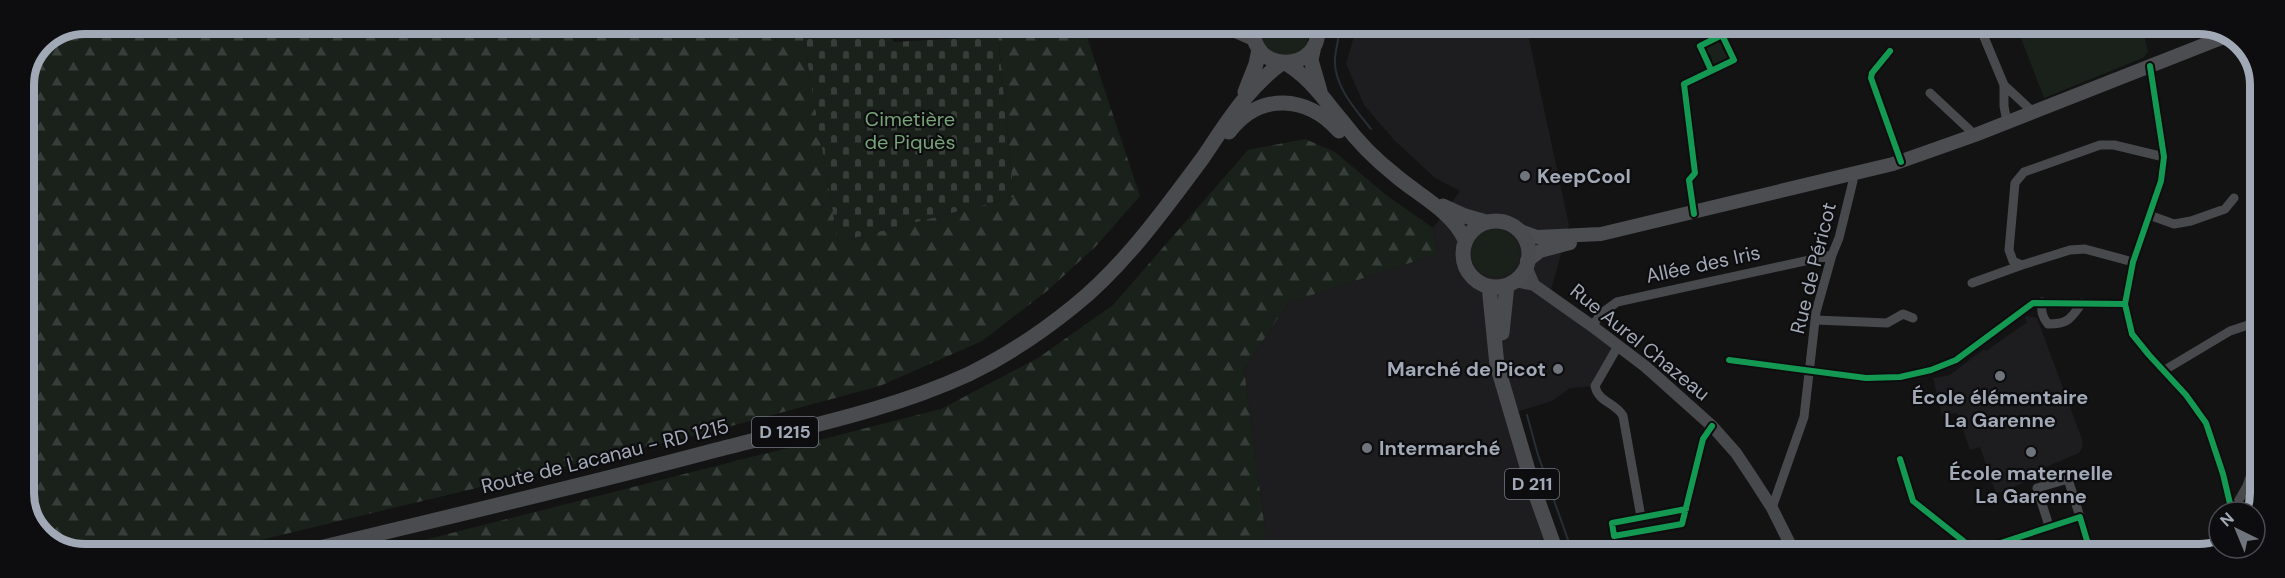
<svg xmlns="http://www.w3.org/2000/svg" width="2285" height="578" viewBox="0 0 2285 578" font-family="'DM Sans',sans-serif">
<defs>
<pattern id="forest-firs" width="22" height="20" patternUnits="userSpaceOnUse" patternTransform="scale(1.5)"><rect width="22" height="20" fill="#19211a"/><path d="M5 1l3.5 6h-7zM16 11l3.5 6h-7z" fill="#373e39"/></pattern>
<pattern id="cemetery-stones" width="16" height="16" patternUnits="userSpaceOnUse" patternTransform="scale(1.5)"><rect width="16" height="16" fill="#19211a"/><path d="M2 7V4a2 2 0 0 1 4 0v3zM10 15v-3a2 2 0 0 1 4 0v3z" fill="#373e39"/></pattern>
</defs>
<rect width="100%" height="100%" fill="#131313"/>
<path fill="#1d1d1f" d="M1502,25H1526L1569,225L1550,294L1618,346L1595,386L1570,388L1552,401L1510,414L1557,554L1268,553L1244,369L1288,303L1437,254L1433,228L1460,191L1435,178L1394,140L1364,105L1346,64L1357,26L1467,31Z
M2027,316L2037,318L2083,442L2082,448L2079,453L2027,475L2028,481L1996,494L1980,447L1970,450L1957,413L1942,415L1933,378L1950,375L1984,349L1986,351L2027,322L2025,318Z"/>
<path fill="#19211a" d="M1263,25H1311C1308,56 1292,65 1265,48L1259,26Z
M2016,25H2142L2148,52L2143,58L2044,98Z
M1715,42L1723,44L1724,47L1722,48L1728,56V58L1714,65L1710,61L1712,59L1710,54L1707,55L1706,51L1709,44L1710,46L1716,44Z
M1471 253a24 24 0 1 1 48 0a24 24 0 1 1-48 0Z"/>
<path fill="url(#forest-firs)" d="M85,24H801L838,242L1014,197L997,25H1083L1140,196L1096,246L1047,291L982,341L880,386L705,433L206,553H73L39,533L24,500V85L42,42Z
M1418,25H1502L1467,31L1419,29Z
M1305,139L1335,152L1386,195L1433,228L1437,254L1288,303L1244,369L1268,553H373L941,409L1038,358L1113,305L1248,150Z"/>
<path fill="url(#cemetery-stones)" d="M801,24H884L894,42L962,38L997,27L1014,197L838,242Z"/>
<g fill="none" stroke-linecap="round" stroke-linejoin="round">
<path stroke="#262f36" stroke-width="2" d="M1339,25C1340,37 1336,46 1335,58C1333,85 1355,109 1371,129
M1527,415L1538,455L1573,554"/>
<path stroke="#47494c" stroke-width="9" d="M1187,25L1220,27L1231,25
M1979,25L2004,85V106L2007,122
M1220,27L1256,43
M1890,51L1872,73L1871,78L1901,162
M2150,66L2164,157L2161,181L2133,262L2125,304L2132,334L2149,355L2186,395L2206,423L2223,474L2232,512
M2004,85L2033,112
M1930,93L1975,135
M1694,214L1689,180L1695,173L1684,84L1734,60L1723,37L1720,36L1700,46L1711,70
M2149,215L2174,224L2191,221L2225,209L2234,198
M2133,262L2085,249L2070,250L2022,265L2013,261L2009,250L2015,183L2024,172L2100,145H2114L2164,157
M1972,283L2022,265
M2042,302C2041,311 2042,317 2048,324C2069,324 2071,318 2082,303
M1815,320L1887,323L1903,314L1913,318
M1592,326L1602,313L1617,302L1832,255
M1618,346L1595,386C1598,402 1616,403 1623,416L1641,517
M1729,360L1866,378L1900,377L1931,370L1956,360L2033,303L2125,304
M2163,371L2230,331L2260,321
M1900,459L1913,501L1976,551L2080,517L2091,554
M1772,508L1804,417L1816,312L1832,255L1839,238L1853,181V175
M1686,509L1612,523L1614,536L1682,524L1703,439L1712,426
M2232,512L2247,486L2260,448
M2049,526L2037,488L2068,479L2080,517"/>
<path stroke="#47494c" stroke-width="12" d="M1526,266L1534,285
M1515,281L1534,285L1592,326L1646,367L1712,426L1736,453L1754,480L1772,508L1795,554"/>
<path stroke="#4b4d51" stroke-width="14" d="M1520,231L1537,237L1601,234L1893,164L1975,135L2229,35
M1527,261L1540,251L1570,243"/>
<path stroke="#4a4b4e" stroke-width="15" d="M1254,25C1247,75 1325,74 1317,25
M1314,46L1311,60L1320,91
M1285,63C1310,77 1325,101 1343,122C1358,142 1376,160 1395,175C1418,195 1452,211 1465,240
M1245,92L1256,64L1259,49
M1229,132C1259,92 1307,95 1339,131
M1443,206L1465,216L1486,222
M1463 254a33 33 0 1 1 66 0a33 33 0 1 1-66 0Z
M1489,286L1497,365L1533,487L1557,554
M1502,333L1507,285
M299,553C438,519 578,487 716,450C800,428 889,411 969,374C1006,356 1042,332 1074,306C1123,267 1165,209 1202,159C1226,124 1247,88 1282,63"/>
<g stroke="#0d0d0f" stroke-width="10">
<path id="cycleway" d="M1890,51L1872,73L1871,78L1901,162
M2150,66L2164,157L2161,181L2133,262L2125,304L2132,334L2149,355L2186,395L2206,423L2223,474L2232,512
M1694,214L1689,180L1695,173L1684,84L1734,60L1723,37L1720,36L1700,46L1711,70
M1729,360L1866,378L1900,377L1931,370L1956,360L2033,303L2125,304
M1900,459L1913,501L1976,551L2080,517L2091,554
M1686,509L1612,523L1614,536L1682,524L1703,439L1712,426"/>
</g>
<use href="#cycleway" stroke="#139951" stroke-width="6"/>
</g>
<g fill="#70747d" stroke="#0d0d0f" stroke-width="2">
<circle cx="1525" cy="176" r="6"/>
<circle cx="1558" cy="369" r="6"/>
<circle cx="2000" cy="376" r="6"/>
<circle cx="1367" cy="448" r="6"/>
<circle cx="2031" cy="452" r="6"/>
</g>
<g text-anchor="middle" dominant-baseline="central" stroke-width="4.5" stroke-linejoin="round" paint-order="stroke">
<g fill="#0d0d0f" stroke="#757a84" stroke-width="1.5">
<rect x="752" y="417" width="66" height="30" rx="4.5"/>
<rect x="1505" y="469" width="54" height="30" rx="4.5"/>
</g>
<g font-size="18" font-weight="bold" fill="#a2a9b6">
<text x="785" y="432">D 1215</text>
<text x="1532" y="484">D 211</text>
</g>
<g font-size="20" fill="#77a378" stroke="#0d0d0f">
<text x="910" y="119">Cimetière<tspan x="910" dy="23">de Piquès</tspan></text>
</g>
<g font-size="20" font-weight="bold" fill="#a2a9b6" stroke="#0d0d0f" text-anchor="start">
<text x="1537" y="176">KeepCool</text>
<text x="1546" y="369" text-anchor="end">Marché de Picot</text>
<text x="2000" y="397" text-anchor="middle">École élémentaire<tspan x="2000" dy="23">La Garenne</tspan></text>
<text x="1379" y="448">Intermarché</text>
<text x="2031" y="473" text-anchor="middle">École maternelle<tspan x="2031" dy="23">La Garenne</tspan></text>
</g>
<g font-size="20" fill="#a2a9b6" stroke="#0d0d0f">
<text transform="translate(1703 264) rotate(-12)">Allée des Iris</text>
<text transform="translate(1813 268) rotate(-76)">Rue de Péricot</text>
<text transform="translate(1640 342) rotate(39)">Rue Aurel Chazeau</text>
<text transform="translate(605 456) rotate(-14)">Route de Lacanau - RD 1215</text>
</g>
</g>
<path d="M0 0H2285V578H0ZM85 34H2199A51 51 0 0 1 2250 85V493A51 51 0 0 1 2199 544H85A51 51 0 0 1 34 493V85A51 51 0 0 1 85 34Z" fill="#0d0d0f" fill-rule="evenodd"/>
<path fill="none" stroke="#a2a9b6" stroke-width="8" d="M85 34H2199A51 51 0 0 1 2250 85V493A51 51 0 0 1 2199 544H85A51 51 0 0 1 34 493V85A51 51 0 0 1 85 34Z"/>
<g transform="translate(2237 530) rotate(317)"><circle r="28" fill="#0d0d0f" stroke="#494b52" stroke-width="1.5"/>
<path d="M0-4.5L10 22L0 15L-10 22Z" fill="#70747d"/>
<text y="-9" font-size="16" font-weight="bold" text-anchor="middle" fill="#a2a9b6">N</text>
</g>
</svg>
